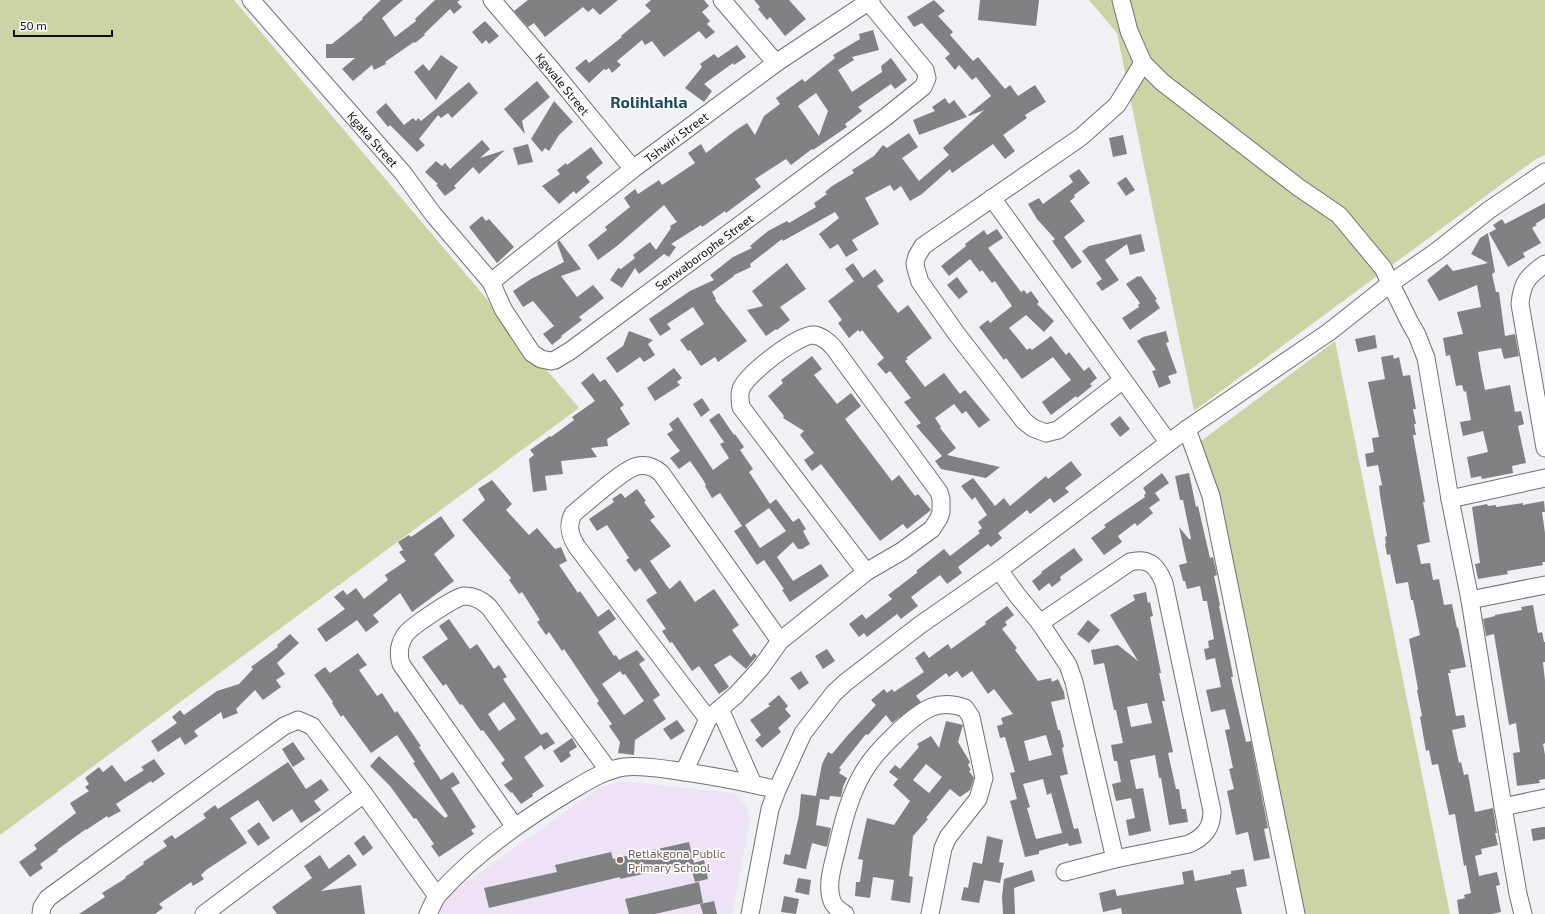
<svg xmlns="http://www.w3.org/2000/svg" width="1545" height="914" viewBox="0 0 1545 914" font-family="'Exo 2',sans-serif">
<rect width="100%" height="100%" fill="#f0f1f4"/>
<path fill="#eee2f6" d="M621,781L734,793L746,805L750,821L732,914H438L454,891L599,788Z"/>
<path fill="#cbd4a5" d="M0,0H234L579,408L0,835Z
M1089,0H1545V155L1536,159L1194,411L1117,33Z
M1335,341L1450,914H1302L1201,441Z"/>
<path fill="#808183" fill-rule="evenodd" d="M381,0H403L382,18L395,37L416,21L415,19L435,0H460L457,2L462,7L454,14L450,9L424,34L425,35L415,43L414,42L385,62L386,64L374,70L372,65L353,81L342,69L355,58H326V44H332L363,19L362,18Z
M528,0H618L600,15L593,8L588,12L583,7L545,37L534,23L528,27L514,11Z
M651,0H704L709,6L702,12L710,21L707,24L715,32L706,39L699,31L664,57L652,41L645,45L642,40L617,61L621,65L612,73L609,68L606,70L604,69L589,83L575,68L586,59L589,63L622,37L621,36L651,11L645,5Z
M754,0H789L806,19L785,36L770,17L767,20L758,9L760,7Z
M934,0L945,11L938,16L953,32L950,35L973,61L978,57L1005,89L1010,85L1018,96L1035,85L1046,102L1025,115L1027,118L1003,135L1015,151L1005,159L993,144L952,173L950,169L922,194L910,201L901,186L894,191L890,185L865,198L879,224L852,240L858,250L846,257L838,244L830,249L819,234L839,218L835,212L783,241L782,239L750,264L751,267L734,275V276L712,292L716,299L715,300L747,341L718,362L715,357L701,366L690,350L688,351L680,340L704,324L693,307L667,324L671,329L660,336L649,319L690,291L714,280L710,275L733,257L752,248L750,246L768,231L787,221L789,223L816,207L814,203L827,194L825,192L832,186L854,173L852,170L874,156L883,145L887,148L909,133L918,147L902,158L919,181L949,155L943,148L984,110L969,116L968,115L991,96L976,77L972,80L959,65L955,70L945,58L950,54L922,23L914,27L907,17Z
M980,0H1039L1036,26L978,20Z
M485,21L499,36L489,44L486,40L482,44L472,32Z
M873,30L879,50L852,57L854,60L838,70L852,92L882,72L881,66L891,58L907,80L895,89L891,84L858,107L862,111L845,124L847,127L813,150L812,149L791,165L786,159L755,179L761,187L726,213L725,211L702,227L701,225L671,244L676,247L669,257L664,254L639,274L635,268L622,288L610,280L618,268L621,269L635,258L633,255L650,242L656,250L671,228L670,226L677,222L664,205L617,246L598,260L588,245L607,230L605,227L630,207L624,198L635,189L638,194L659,180L662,185L695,163L688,153L701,144L706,153L736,130L747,123L755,135L764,116L780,104L776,98L802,79L805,82L835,58L833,55L860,39L859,34ZM816,93L828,111L819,136L798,106Z
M737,45L746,57L734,65L733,63L704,84L712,91L704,102L685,88L702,67L700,64L714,54L718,58Z
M441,55L458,67L436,100L414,72L423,64L429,71Z
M537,81L550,97L522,121L525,134L504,109Z
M469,82L478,93L452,118L448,113L441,118L438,115L419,139L425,145L417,152L390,125L388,127L376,112L386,103L404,125L413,118L416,121L418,118L421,121Z
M945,98L949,104L954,100L967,117L919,135L913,120L935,111L932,107Z
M554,101L573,122L559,135L549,151L545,148L542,152L531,139Z
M1123,135L1127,154L1113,157L1109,138Z
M482,140L490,149L480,158L505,150L479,174L473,167L454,186L456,188L445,196L436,185L438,184L425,172L436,161L442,166L445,163L450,169Z
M528,144L533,162L518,165L513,148Z
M591,147L603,163L586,177L590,182L576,194L574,191L559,204L542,186L560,174L557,170L566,163L567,165Z
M1079,169L1090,183L1074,195L1075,197L1070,201L1085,221L1064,237L1082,262L1072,269L1052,241L1055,239L1037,219L1028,204L1039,198L1043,204L1073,182L1069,176Z
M1126,177L1135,190L1126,196L1117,183Z
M1545,203V218L1535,224L1537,225L1532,228L1541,243L1523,253L1525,257L1508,267L1489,233L1496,229L1493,225L1502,219L1505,224Z
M482,216L486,221L489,219L514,247L497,263L469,227Z
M997,229L1003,238L988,248L1021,292L1024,290L1027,294L1031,291L1039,302L1037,304L1054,321L1044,332L1026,315L1009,328L1027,350L1030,348L1032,350L1051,336L1066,355L1069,352L1084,371L1089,367L1097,378L1090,384L1092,386L1077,398L1076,396L1051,415L1042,402L1071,380L1053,357L1022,379L1006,358L1004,360L979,327L988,320L990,323L1012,306L995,281L992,283L982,270L980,272L970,259L949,276L941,266L966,246L965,244L984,230L987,235Z
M1488,233L1495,272L1492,274L1496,292H1499L1505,336L1515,334L1519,356L1504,359L1501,348L1478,352L1481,370L1485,390L1510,385L1515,412L1521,411L1524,424L1518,426L1526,463L1512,466L1513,473L1482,479L1481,476L1471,478L1467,457L1488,452L1483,431L1463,436L1460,422L1471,420L1466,391L1464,392L1462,385L1456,386L1450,355L1446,356L1443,338L1463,334L1457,312L1481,307L1477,285L1439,301L1427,280L1447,264L1453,271L1488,263L1471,254L1480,238Z
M1141,234L1145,251L1130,255L1127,244L1105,260L1119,280L1102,291L1096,283L1102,279L1082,251L1089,246Z
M559,240L581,269L561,276L577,297L593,285L604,298L579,317L582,320L561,336L562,337L552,345L543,334L554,326L533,301L523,307L513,291L531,279L564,262L557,243Z
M787,263L806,289L780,307L790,320L777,330L776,329L766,336L747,310L763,306L752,291Z
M853,263L863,278L875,269L884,281L877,286L898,313L908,305L932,338L906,358L908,359L905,361L925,387L944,373L960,394L965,390L990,420L979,428L966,411L962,414L954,404L935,418L941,427L940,428L956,448L947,455L1000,467L986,478L941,469L935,461L942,456L916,426L921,423L904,402L911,398L890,371L886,374L877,364L884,358L862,330L860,332L858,330L849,338L838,323L842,320L828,301L854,281L845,269Z
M1138,276L1139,277L1141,276L1157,299L1155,300L1160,308L1130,330L1122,318L1139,307L1138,305L1140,303L1126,284Z
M957,277L968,292L959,299L947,285Z
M629,331L653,340L648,344L655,355L644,362L640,357L617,373L606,358L623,346Z
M1166,331L1169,342L1166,343L1177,373L1168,376L1171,383L1159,388L1152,371L1156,370L1137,341L1143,337Z
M1375,335L1377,348L1358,352L1355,339Z
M1393,355L1394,359L1399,357L1403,376L1410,375L1416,409H1413L1416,424H1414L1416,435H1413L1425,502H1423L1430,542L1417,545L1421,564L1430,563L1433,580L1439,579L1444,605L1452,604L1457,628L1458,627L1466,667L1450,670L1451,673H1448L1456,716L1464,715L1466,727L1452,730L1459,763L1461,762L1464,775L1468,774L1475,812L1493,808L1497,833H1495L1498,845L1481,849L1482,854L1475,856L1479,876L1497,872L1500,885L1496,886L1501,912L1492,914H1459L1457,900L1465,898L1464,895L1471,893L1466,865L1464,866L1455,814L1449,815L1438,764L1432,765L1429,750L1426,751L1420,717L1422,716L1417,690L1418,689L1409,639L1420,635L1413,600H1411L1408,582L1396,584L1390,554L1387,555L1385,544L1386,543L1385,537L1387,536L1380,495L1379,486L1382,485L1378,465L1367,467L1365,454L1374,452L1372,438L1379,437L1368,382L1385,379L1381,357Z
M812,356L822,369L814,375L837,404L851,393L861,406L845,419L892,481L899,475L915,496L918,494L931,510L907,529L903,524L880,541L821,464L812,471L804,460L814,453L800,435L804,431L783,418L784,416L768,396L783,383L781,380Z
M674,368L682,378L677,382L680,385L655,401L647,388Z
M593,373L600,382L605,379L624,405L620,408L630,424L607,439L608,446L591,448L597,457L561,461L563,474L545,476L547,490L533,492L529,459L534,455L530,450L550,436L551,437L574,420L572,417L595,401L581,383Z
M702,398L710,410L701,417L693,404Z
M719,413L734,435L735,434L744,447L740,450L753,469L749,472L770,504L776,499L793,522L799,518L806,529L803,531L810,544L802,549H798L793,542L777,557L793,581L821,564L829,576L790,602L782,590L784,589L764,560L757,565L734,531L742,526L720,493L712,498L705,486L706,485L702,478L690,461L679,469L670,458L680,451L667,434L673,430L669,424L678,417L713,470L729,458L720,444L724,442L709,420ZM769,508L786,531L760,548L745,525Z
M1120,416L1130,429L1120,437L1110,424Z
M1071,461L1082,475L1065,488L1069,492L1054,503L1050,498L1030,514L1027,510L998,533L1002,538L991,547L988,544L958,567L962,573L947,584L940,575L911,597L918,606L906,615L901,619L897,614L867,637L864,633L859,637L849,624L862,614L866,619L892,599L888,595L918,572L916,571L944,549L950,556L980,533L978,531L982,528L978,522L987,515L975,497L972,500L961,486L973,478L995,506L1004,498L1010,506L1046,476L1048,479Z
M1162,473L1169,483L1155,493L1160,500L1149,508L1153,513L1137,526L1135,523L1118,536L1122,542L1104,555L1091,538L1106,527L1104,525L1145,497L1144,495L1146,493L1143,488Z
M1189,473L1196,507L1198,506L1210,558L1213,557L1217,575L1214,576L1220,605L1219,606L1232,670L1233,677H1231L1246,742L1251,741L1268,828L1264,829L1270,858L1254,861L1248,832L1236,835L1227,791L1234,789L1229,769L1233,768L1225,730L1230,729L1225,709L1211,712L1206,690L1221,687L1215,658L1206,660L1204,649L1209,648L1208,641L1214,639L1207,601H1203L1200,586L1187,589L1185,581H1183L1179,565L1187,563L1179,527L1189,539H1191L1183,500H1180L1175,476Z
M492,480L512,504L506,510L529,535L537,528L555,549L561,547L567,561L559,565L578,593L580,591L598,617L609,609L616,619L598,632L614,656L616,655L619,660L637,650L645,660L639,664L660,695L653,700L666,719L635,740L634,755L618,753L620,742L609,726L612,724L597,703L599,701L564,649L562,651L549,632L546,635L537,622L540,620L522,592L519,594L509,580L511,578L462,520L485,500L478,489ZM620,671L623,675L625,674L644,701L624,715L602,684Z
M637,489L646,501L644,502L655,517L650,520L671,546L650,561L667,586L670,589L680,580L695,602L714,589L739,625L732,630L751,657L754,653L757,656L746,669L730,655L714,665L729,687L719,694L699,666L692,671L672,642L670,643L662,631L666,629L646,600L657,593L640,568L635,572L626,560L629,558L607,525L597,531L589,519L614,502L612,499L621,493L625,498Z
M1544,501L1545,512H1542L1545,533V562H1542L1543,565L1507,571L1508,574L1478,579L1475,564L1480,563L1472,507L1487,504L1488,506L1496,505V507L1523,503V505Z
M441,516L455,536L434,554L454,581L412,612L400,593L373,615L379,622L366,632L357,620L326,642L317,629L345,609L334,597L343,590L347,595L356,588L364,599L388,580L385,575L406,561L399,552L403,550L398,542L409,535L411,537Z
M1074,548L1083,560L1060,577L1061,580L1052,587L1049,583L1039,591L1032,581L1042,573L1041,572Z
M1146,592L1148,603L1150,602L1153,616L1150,617L1161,673H1159L1165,701H1162L1173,752L1168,753L1176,789H1179L1182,809H1186L1188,822L1169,825L1161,778H1159L1155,755L1130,760L1136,789L1143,788L1151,831L1129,836L1126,820L1135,818L1131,798L1116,801L1112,784L1121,782L1117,761H1114L1111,745L1123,743L1116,710H1114L1104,663L1094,665L1091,650L1118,645L1138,661L1110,615L1135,600L1133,595ZM1147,703L1152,723L1131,727L1127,707Z
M1533,605L1538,633L1542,632L1544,642H1545V662H1543L1545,681V743L1543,744L1545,755V779L1539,780L1540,783L1517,786L1513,753L1520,752L1516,723L1509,725L1494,634L1486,636L1483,619L1495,616V615L1522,610L1521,607Z
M1007,606L1014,615L1005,622L1007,625L1002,629L1017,648L1015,650L1038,681L1051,678L1052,682L1058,679L1064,692L1065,699L1051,702L1058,730H1060L1064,747L1062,748L1068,774L1060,776L1074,829L1078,828L1082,843L1069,846L1068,843L1039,851V854L1025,857L1010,801L1017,799L1010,773L1015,772L1005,737L1000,738L997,726L1003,724L1001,718L1013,714L994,689L988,694L972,671L962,678L957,671L949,677L946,673L917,695L916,696L921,702L892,723L886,715L868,735L866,734L839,768L841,769L839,773L847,778L843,787L841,797L830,796L829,800L820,799L816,825L831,828L827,847L812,843L806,869L783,864L785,854L790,855L799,815L801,794L816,796L822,764L828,752L832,754L847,736L876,705L871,700L884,689L887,693L892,689L894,692L924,672L915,658L924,651L929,658L948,644L951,649L986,624L985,622ZM1046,735L1052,755L1029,761L1024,741ZM1043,779L1047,795L1051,793L1062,833L1036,839L1027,808L1030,807L1023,784Z
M449,619L470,649L477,644L494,669L499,665L507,677L503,679L541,735L547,732L555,743L544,750L541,745L524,757L544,786L532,794L533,796L521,804L512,792L511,793L504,785L513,779L501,763L505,760L483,730L481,731L462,704L460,705L446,684L443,686L422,657L448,639L439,626ZM504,702L516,719L499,731L488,714Z
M1088,620L1100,630L1089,643L1077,634Z
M290,634L299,643L277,663L285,674L276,680L281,687L263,700L255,690L236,709L238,713L223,719L221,712L194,731L198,736L185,745L180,737L158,752L151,741L177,723L172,717L180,710L184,715L217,691L239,684L253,669L251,667L278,647L277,645Z
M827,649L835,661L823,669L815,656Z
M358,653L367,665L359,670L377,696L382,693L395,713L397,711L421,746L419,747L441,780L453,772L460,783L451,788L476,827L471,830L474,834L439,857L431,846L434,844L416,818L414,819L390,786L370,766L379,756L445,818L448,816L413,763L415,762L397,735L371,753L343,715L341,717L332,703L333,702L314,675L325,667L330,673Z
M801,671L809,683L799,690L790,678Z
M779,695L788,706L785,709L791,716L778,728L781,732L762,748L755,740L761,735L750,720L770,706L768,704Z
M677,720L685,731L671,740L663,729Z
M946,721L963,725L958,742L970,762L968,765L971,770L969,771L974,778L970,790L960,797L950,789L926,818L928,819L913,836L909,876L913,877L910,903L891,900L894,880L873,877L870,898L855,896L856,882H860L863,860L858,859L867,818L894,825L910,801L893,785L898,779L889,772L895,765L900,769L919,747L917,744L931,736L939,748ZM926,764L942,777L929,793L913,780Z
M572,738L577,747L569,752L571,756L561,763L553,751Z
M293,742L305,759L293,767L282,749Z
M154,759L165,774L152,783L151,781L116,804L121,811L108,818L107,816L86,830V829L57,850L58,851L40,864L43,868L30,877L19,862L37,849L34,845L76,813L70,803L89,791L85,787L89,784L85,778L99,767L103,772L112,765L125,782L144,770L141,767Z
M288,762L306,789L321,779L329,790L314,801L321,810L301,823L292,809L273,822L258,800L230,818L247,843L206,870L201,875L204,879L193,886L191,882L159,904L163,908L155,914H79L105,897L102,893L126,878L125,877L144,864L143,862L167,846L163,841L172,835L175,839L206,818L203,814L215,805L218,809Z
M259,822L270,838L258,846L247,831Z
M1542,827H1545V839L1533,841L1531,829Z
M364,835L373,848L363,856L354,843Z
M987,836L1003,840L999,862L1004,863L1000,883L984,880L979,903L961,900L964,887L968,888L973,862L982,864Z
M689,842L694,863L620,879V877L489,908L484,888L557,872L555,865L611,852L613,859Z
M349,854L357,865L321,891L361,885L365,914H277L272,907L312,878L304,866L320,855L329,869Z
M704,860L708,879L695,882L690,864Z
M1244,869L1247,886L1236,888L1242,914H1122L1121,908L1103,912L1099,893L1115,889L1117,896L1184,884L1182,872L1193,870L1195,881L1231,874V871Z
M1032,870L1035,881L1014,888L1015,914H1003L1002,897L1004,879Z
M798,878L811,880L809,895L795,892Z
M699,882L703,903L655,914H629L625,899Z
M784,896L799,899L796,914L781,912Z
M714,901L717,914H703L700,904Z"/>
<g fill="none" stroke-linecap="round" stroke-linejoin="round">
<g stroke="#6f7072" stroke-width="19">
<g id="minor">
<path id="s1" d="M251,0L403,173L433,214L491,282L503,309L532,353L541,359L551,361L555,360L570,351L887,116L923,87L927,78L925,70L867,0"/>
<path id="s2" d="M492,0L551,69L633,169"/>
<path d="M722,0L776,63"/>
<path d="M1121,0L1129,31L1143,63L1162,82L1298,187L1339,215L1383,268L1409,321L1417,335L1426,358L1450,499L1470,600L1503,807L1518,894L1523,914"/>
<path d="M992,198L1168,442"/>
<path d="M1545,264C1528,276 1522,282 1520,304L1545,448"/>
<path id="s3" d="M491,282L633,169L776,63L871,0"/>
<path d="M1123,380L1058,430L1046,433L1033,428L1024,421L956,333L920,282L916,269L915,263L917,256L923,246L1081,137L1117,105L1143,63"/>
<path d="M1187,429L1211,496L1296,914"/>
<path d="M1450,499L1545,478"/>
<path d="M999,570L1017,595L1040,623L1068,665L1074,682L1115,859"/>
<path d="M1470,600L1545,585"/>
<path d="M1040,623L1130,562C1149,557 1157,566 1164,583L1212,811C1212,828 1204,837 1189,844L1115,859L1065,872"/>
<path d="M720,709L753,784"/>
<path d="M708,719L577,547C570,536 567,526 573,514C584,505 626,467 638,466C647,464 654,467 661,473L780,641"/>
<path d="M684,772L708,719L736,695L760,669L780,641L866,572L902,551L932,529L939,518L941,512V499L939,492L834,348C829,342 821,336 814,335C798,334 747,374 741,389C739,394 740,401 741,407L866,572"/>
<path d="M1503,807L1545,798"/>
<path d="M515,827L401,664C398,654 399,644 405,635C410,627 455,597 464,596C474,596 482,600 489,607L609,771"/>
<path d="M41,914L42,907L48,898L284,726L298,720L312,726L364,794L437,896"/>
<path d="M204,914L364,794"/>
<path d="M428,914C431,908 434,900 438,895C472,856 524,819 569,792C586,782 604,770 624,767C639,765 657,768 672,770C707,775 743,781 777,790"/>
<path d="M750,914L770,809L777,790L803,733L834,693L846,682L920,625L999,570L1187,429L1329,332L1391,283L1437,251L1489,210L1545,172"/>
<path d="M845,914C840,911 834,907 832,901C826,885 833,865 837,848C843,822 850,794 864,771C875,752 912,715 932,707C943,703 954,704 965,708L971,717L984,778L978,799L948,837L943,848L930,914"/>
</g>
</g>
<use href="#minor" stroke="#fff" stroke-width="17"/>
</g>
<circle fill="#8d6e63" stroke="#fff" stroke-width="1.5" cx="620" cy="860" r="4"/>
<g text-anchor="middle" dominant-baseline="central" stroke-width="3.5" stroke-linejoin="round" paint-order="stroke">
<g font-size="12" fill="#0c0d0e" stroke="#fff">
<text stroke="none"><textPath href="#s2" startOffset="110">Kgwale Street</textPath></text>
<text stroke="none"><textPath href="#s3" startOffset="235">Tshwiri Street</textPath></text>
<text stroke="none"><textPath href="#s1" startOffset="185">Kgaka Street</textPath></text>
<text stroke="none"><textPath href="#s1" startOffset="662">Senwaborophe Street</textPath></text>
</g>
<g font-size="12" fill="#785e54" stroke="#fff" text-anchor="start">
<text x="628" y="853">Retlakgona Public<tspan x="628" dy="14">Primary School</tspan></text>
</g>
<g font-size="16" font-weight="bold" fill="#1b4b5e" stroke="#fff">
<text x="649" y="101">Rolihlahla</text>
</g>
</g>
<path d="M14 30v6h98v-6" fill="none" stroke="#0c0d0e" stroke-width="2"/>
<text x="20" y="30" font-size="12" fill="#0c0d0e" stroke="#ffffff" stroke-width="3" paint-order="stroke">50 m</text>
</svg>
